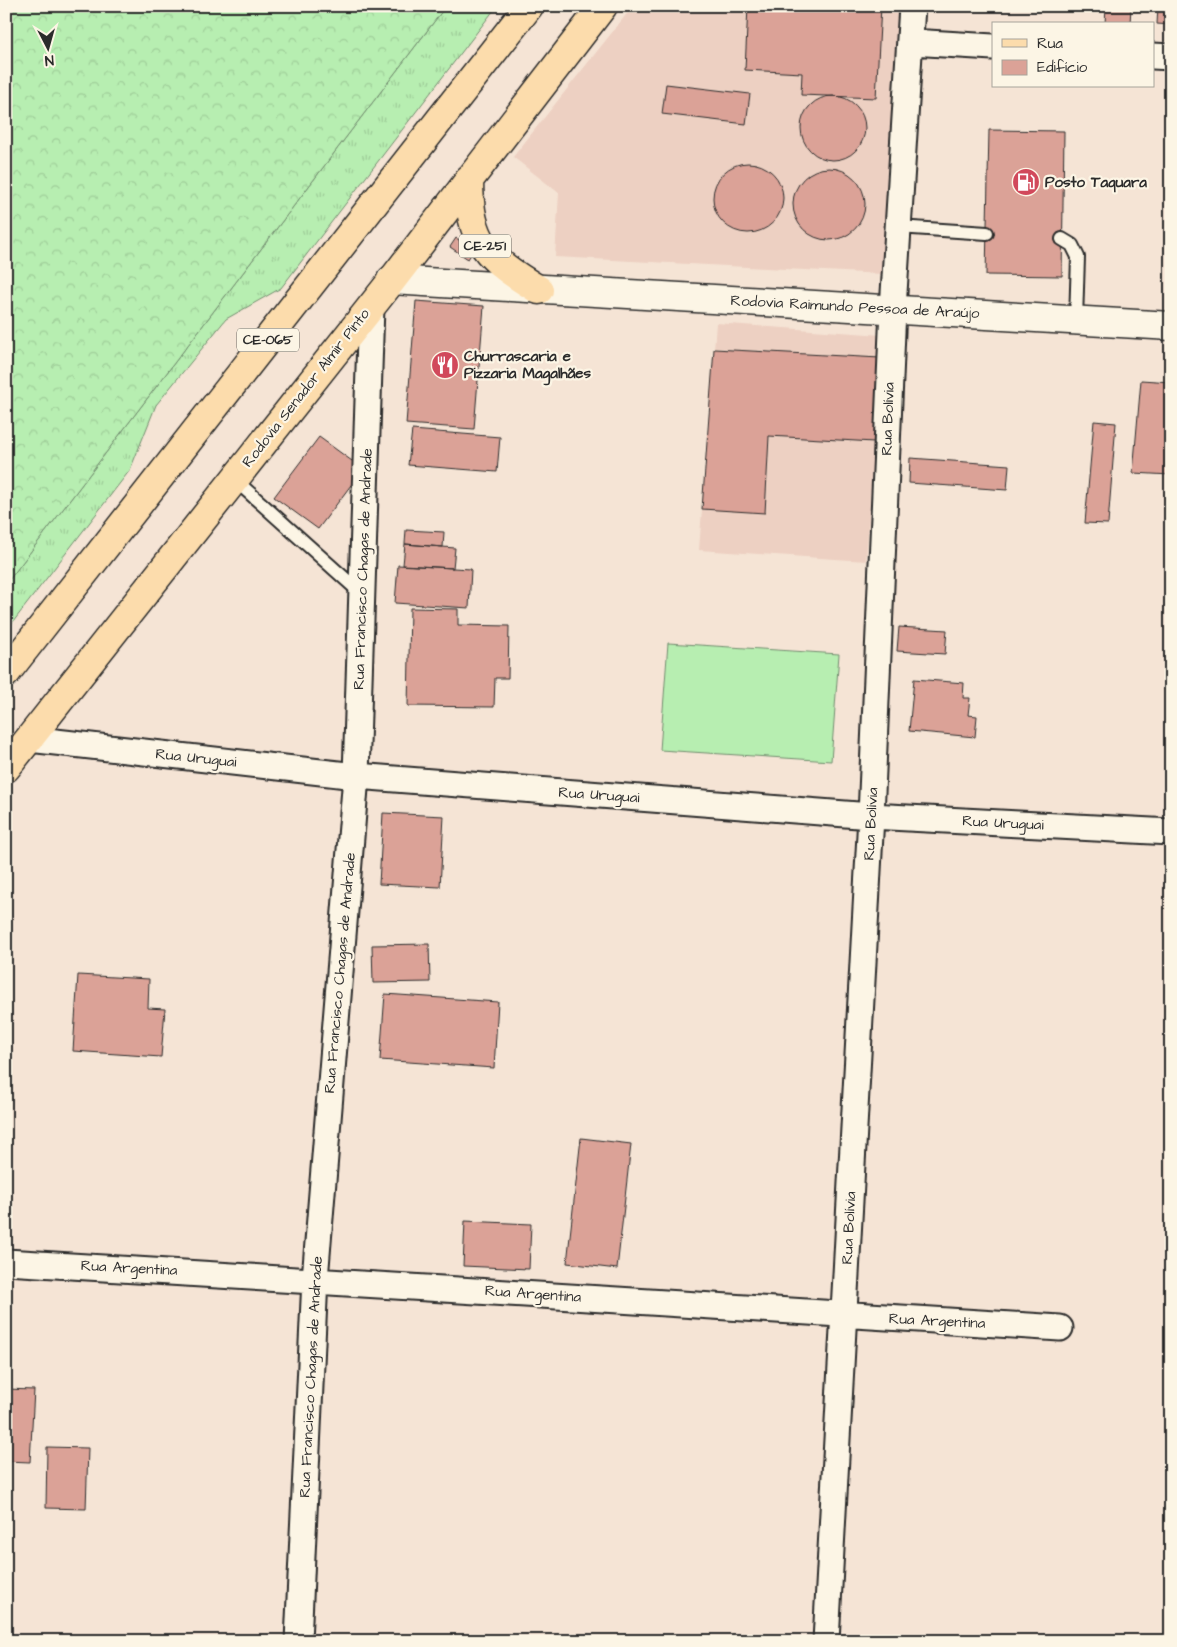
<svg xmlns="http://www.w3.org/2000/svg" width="1177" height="1647" viewBox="0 0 1177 1647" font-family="'Architects Daughter',sans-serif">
<defs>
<pattern id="grass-tufts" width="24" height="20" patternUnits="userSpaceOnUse" patternTransform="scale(1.25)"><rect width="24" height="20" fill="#b7eeb1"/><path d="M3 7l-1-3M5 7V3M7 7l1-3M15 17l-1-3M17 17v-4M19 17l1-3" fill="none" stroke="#9ecc98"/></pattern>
<pattern id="forest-crowns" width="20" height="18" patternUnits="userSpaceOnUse" patternTransform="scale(1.25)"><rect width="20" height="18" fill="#b7eeb1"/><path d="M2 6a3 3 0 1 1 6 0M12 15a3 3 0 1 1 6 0" fill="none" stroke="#9ecc98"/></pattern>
</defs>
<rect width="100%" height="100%" fill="#f5e4d5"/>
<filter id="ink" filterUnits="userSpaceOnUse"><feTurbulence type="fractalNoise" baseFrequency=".02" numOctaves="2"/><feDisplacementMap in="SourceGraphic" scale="10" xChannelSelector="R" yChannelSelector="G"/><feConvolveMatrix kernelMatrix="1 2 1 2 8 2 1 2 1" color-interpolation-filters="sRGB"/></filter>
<g filter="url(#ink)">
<path fill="#edd0c2" d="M633,6H900L883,274L555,257L559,193L513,157Z
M716,323L882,335L866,561L699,550Z"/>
<path fill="url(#grass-tufts)" stroke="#718c6e" d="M446,6H497L281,288L226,319L156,405L130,470L6,631V584Z"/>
<path fill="url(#forest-crowns)" stroke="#718c6e" d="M6,6H446L6,584Z"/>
<path fill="#b7eeb1" stroke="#718c6e" d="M668,643L839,654L831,761L660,750Z"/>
<path fill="#dba297" stroke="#2b2b2b" d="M748,6H881L876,98L801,95L802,73L745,70Z
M1106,6H1131L1130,24H1105Z
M1158,6H1171V25L1157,24Z
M666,84L750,94L746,124L662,114Z
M801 128a32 32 0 1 1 64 0a32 32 0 1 1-64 0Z
M989,130L1064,131L1062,276L986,275Z
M713 198a35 35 0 1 1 70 0a35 35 0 1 1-70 0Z
M793 204a36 36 0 1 1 72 0a36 36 0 1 1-72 0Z
M456,238L474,250L468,259L450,247Z
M416,301L484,306L474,429L406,424Z
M714,349L880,358L874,442L769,436L765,513L702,509Z
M1141,380L1171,382V475L1133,473Z
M1094,421L1116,423L1108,524L1085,523Z
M412,430L500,437L497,472L408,465Z
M319,437L363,469L318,529L274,497Z
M910,458L1009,465L1007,490L909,483Z
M406,530L444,532L443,547L405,544Z
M405,544L455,548L453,568L403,565Z
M398,565L471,569L469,608L395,603Z
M410,608L458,609V625L509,626L508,678H495L494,707L408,706Z
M899,627L947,630L945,654L897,651Z
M914,679L964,683L963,698H970L968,715L977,716L975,737L909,731Z
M383,813L444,816L440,887L379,884Z
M429,944L430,982L373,983L372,945Z
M78,975L149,979L148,1008L165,1009L161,1057L73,1051Z
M385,994L498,1002L494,1068L380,1060Z
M581,1138L631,1144L617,1269L567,1263Z
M465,1221L531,1224L529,1269L463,1266Z
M6,1389L34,1390L30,1462L6,1461Z
M47,1447L88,1448L86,1509L46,1508Z"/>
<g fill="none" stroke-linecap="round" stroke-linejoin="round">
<g stroke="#2b2b2b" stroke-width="16">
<path id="service" d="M898,227L987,233
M1062,239L1072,245L1078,257L1076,320
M234,479L362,594"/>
</g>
<g stroke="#2b2b2b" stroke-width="29">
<path id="minor" d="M911,42L993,47
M1153,56L1171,57
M29,739L356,776L871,816L1171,832
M6,1262C358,1281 708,1308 1060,1328
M298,1641L315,1279L356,776L371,306
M826,1641L871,816L893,309L912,6"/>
</g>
<g stroke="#2b2b2b" stroke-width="31">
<path id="secondary" d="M391,280L1171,326"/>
</g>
<g stroke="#2b2b2b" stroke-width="31">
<path id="primary" d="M469,179C469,243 487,258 539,290
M6,673L529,6
M6,768L386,288L603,6"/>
</g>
<use href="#service" stroke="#fcf5e5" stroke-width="12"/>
<use href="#minor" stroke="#fcf5e5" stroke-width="25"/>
<use href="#secondary" stroke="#fcf5e5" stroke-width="28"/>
<use href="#primary" stroke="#fcdcac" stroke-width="28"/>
</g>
</g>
<defs>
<g id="fuel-disc" transform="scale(1.4375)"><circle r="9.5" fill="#d1495b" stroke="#fcf5e5"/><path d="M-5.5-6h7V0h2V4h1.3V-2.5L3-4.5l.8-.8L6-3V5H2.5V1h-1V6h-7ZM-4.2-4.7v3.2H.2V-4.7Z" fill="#fff"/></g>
<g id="restaurant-disc" transform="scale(1.4375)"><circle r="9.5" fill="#d1495b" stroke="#fcf5e5"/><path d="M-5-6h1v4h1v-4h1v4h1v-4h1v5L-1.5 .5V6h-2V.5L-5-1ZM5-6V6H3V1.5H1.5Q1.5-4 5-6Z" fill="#fff"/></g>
</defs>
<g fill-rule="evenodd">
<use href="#fuel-disc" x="1026" y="182"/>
<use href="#restaurant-disc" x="445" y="365"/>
</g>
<g text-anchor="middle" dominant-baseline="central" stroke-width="4.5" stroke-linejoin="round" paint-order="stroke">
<g fill="#fcf5e5" stroke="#6a6863" stroke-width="1">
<rect x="459" y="234.5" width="52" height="23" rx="4"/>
<rect x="237" y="328.5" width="62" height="23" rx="4"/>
</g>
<g font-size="14" font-weight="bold" fill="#2b2b2b">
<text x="485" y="246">CE-251</text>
<text x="268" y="340">CE-065</text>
</g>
<g font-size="15" font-weight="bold" fill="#2b2b2b" stroke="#fcf5e5" text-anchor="start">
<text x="1045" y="182">Posto Taquara</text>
<text x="464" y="356">Churrascaria e<tspan x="464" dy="17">Pizzaria Magalhães</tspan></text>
</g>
<g font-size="15" fill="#2b2b2b" stroke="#fcf5e5">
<text transform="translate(855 307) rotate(3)">Rodovia Raimundo Pessoa de Araújo</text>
<text transform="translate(306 388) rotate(-52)">Rodovia Senador Almir Pinto</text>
<text transform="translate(888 419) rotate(-88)">Rua Bolívia</text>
<text transform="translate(363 569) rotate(-88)">Rua Francisco Chagas de Andrade</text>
<text transform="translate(196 758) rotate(6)">Rua Uruguai</text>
<text transform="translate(599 795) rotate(4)">Rua Uruguai</text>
<text transform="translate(1003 823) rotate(3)">Rua Uruguai</text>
<text transform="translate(871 824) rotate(-87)">Rua Bolívia</text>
<text transform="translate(340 973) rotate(-85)">Rua Francisco Chagas de Andrade</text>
<text transform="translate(849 1228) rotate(-87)">Rua Bolívia</text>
<text transform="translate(129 1268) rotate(3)">Rua Argentina</text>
<text transform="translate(533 1294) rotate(4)">Rua Argentina</text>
<text transform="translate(937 1321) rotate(3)">Rua Argentina</text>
<text transform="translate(311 1377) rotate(-87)">Rua Francisco Chagas de Andrade</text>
</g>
</g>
<rect width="1177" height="1647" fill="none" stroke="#fcf5e5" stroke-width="25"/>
<rect x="12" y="12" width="1152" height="1622" fill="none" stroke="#2b2b2b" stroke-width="2" filter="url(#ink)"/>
<rect x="992" y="22" width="162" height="65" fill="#fcf5e5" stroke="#a8a49b"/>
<rect x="1002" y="39" width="25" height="8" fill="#fcdcac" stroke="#a8a49b"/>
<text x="1037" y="48" font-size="15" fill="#2b2b2b">Rua</text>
<rect x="1002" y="60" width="25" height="15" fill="#dba297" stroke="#a8a49b"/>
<text x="1037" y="72" font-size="15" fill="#2b2b2b">Edifício</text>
<g transform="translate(48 48) rotate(174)" stroke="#fcf5e5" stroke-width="4" paint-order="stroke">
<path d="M0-4L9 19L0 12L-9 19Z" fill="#2b2b2b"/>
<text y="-8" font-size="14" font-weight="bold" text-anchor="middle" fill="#2b2b2b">N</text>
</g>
</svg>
